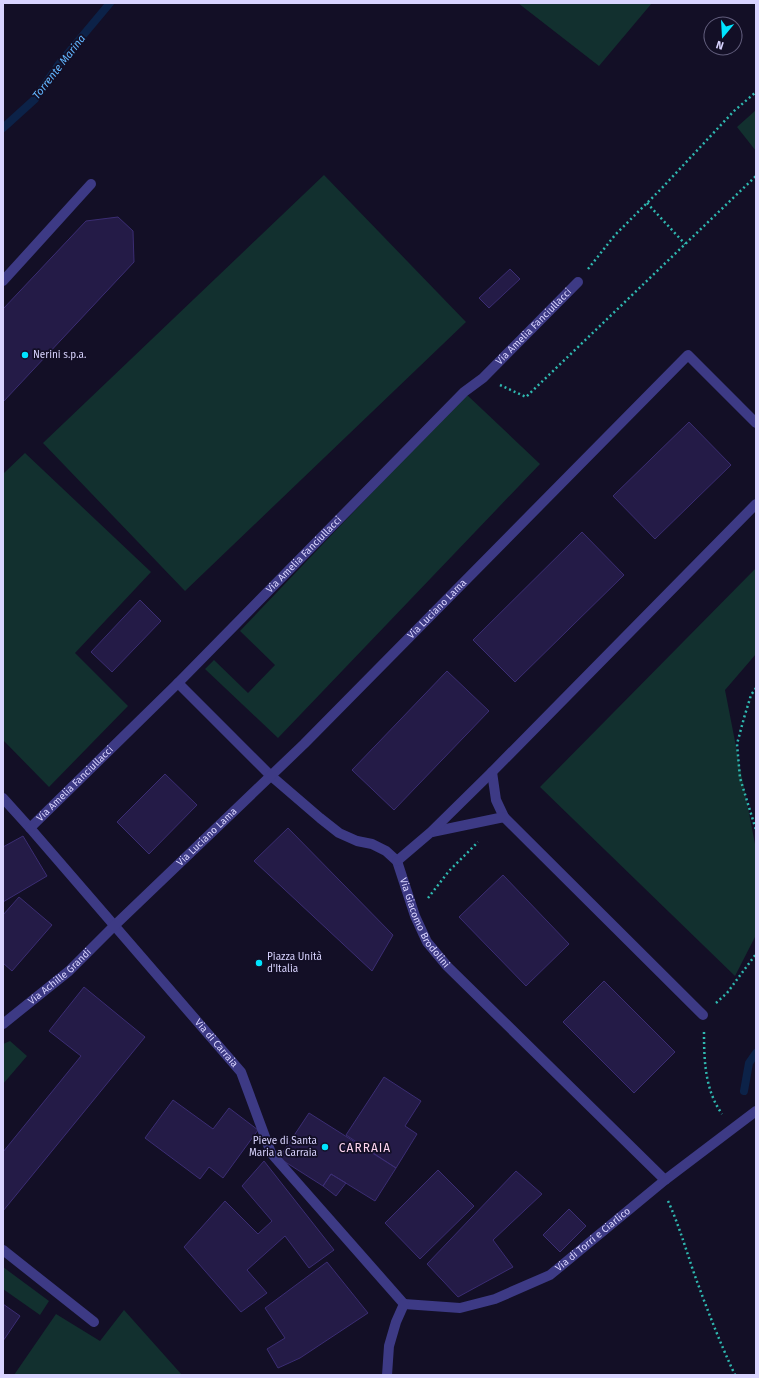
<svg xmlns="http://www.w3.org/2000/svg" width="759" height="1378" viewBox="0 0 759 1378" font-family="'Fira Sans',sans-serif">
<rect width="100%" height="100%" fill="#130f26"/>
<path fill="#12302f" d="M518,3H652L599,66Z
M756,110V151L737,127Z
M324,175L466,322L185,591L43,443Z
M466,394L540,464L278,738L205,669L214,660L248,693L275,665L240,631Z
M25,453L151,572L75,653L128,706L49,787L3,740V474Z
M756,568V654L725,690L756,849V935L735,976L540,787Z
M10,1041L27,1056L3,1084V1044Z
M3,1267L49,1301L40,1315L3,1289Z
M124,1310L182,1375H14L56,1314L100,1341Z"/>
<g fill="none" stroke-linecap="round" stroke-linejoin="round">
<path stroke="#0c2248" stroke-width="8" d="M3,128L35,99L59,64L110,3
M744,1091L749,1063L756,1053"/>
</g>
<path fill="#241b47" stroke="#3b2d73" d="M118,217L133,231L134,262L3,402V309L86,221Z
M510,269L520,279L489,308L479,298Z
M689,422L731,465L655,539L613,496Z
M582,532L624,575L515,682L473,640Z
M140,600L161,621L112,672L91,652Z
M447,671L489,711L394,810L352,770Z
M165,774L197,805L149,854L117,822Z
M288,828L393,935L372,971L254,861Z
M23,836L47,876L3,902V847Z
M503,875L569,944L526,986L459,917Z
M19,897L52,925L12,971L3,963V915Z
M604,981L675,1052L634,1093L563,1022Z
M84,987L145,1037L3,1211V1152L81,1056L49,1031Z
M384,1077L421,1101L405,1126L417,1134L396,1168L346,1135Z
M173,1100L213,1129L229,1108L258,1130L223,1178L209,1167L200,1179L145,1138Z
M309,1113L396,1168L375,1201L331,1174L323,1186L279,1158Z
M264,1161L334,1250L309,1268L285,1236L247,1270L267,1293L241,1312L184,1247L225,1201L258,1234L272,1221L242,1186Z
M438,1170L474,1206L420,1259L385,1223Z
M516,1171L542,1194L493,1240L513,1267L458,1297L427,1264Z
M331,1174L346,1183L336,1196L323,1186Z
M569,1209L586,1226L560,1252L543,1235Z
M327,1262L368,1313L300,1358L278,1368L267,1349L285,1338L265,1308Z
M3,1304L20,1316L3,1341Z"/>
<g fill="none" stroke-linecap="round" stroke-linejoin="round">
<path stroke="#2fb8b0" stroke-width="2.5" stroke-dasharray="2 3" stroke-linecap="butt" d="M647,203L685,244
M588,269L615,235L661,189L734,111L756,92
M500,385L526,397L756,176
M756,688L751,695L744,718L737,744L740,778L756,830
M428,898L449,871L478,842
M716,1003L727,993L756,954
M704,1032C704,1061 705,1090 722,1114
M668,1201C679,1225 686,1250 695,1276C707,1309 720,1343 735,1375"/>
<path stroke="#3d3a85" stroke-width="10" d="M3,281L91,184"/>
<g stroke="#3d3a85" stroke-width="10">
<path id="s1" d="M178,683L270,775L320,818L339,833L357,841L372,844L386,851L397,861L415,916L427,942L447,966L665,1180"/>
<path d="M492,772L496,800L504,817"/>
<path id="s2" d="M3,798L30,828L241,1072L271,1153L404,1304"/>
<path id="s3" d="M30,828L178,683L464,392L483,378L578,282"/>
<path d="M432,832L504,817L703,1015"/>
<path d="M397,861L431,832L492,772L756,504"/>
<path id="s4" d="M3,1024L69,971L114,926L304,744L688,355L756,423"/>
<path d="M3,1250L94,1322"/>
<path id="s5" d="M404,1304L460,1308L495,1299L550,1275L665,1180L756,1111"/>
<path d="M387,1375L389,1346L396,1322L404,1304"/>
</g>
</g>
<g fill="#00e5ff" stroke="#130f26" stroke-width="1.5">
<circle cx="25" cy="355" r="4"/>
<circle cx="259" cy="963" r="4"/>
<circle cx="325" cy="1147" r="4"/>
</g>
<g text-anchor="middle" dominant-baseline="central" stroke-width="3.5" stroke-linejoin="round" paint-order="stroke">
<g font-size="10" fill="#d9d4ff" stroke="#130f26">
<text stroke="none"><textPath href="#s3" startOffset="711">Via Amelia Fanciullacci</textPath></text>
<text stroke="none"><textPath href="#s3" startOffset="387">Via Amelia Fanciullacci</textPath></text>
<text stroke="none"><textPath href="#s4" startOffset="601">Via Luciano Lama</textPath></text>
<text stroke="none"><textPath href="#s3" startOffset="63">Via Amelia Fanciullacci</textPath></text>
<text stroke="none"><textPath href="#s4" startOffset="277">Via Luciano Lama</textPath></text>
<text stroke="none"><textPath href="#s1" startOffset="354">Via Giacomo Brodolini</textPath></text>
<text stroke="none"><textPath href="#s4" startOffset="74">Via Achille Grandi</textPath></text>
<text stroke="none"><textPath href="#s2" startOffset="325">Via di Carraia</textPath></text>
<text stroke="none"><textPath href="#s5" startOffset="208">Via di Torri e Ciarlico</textPath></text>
</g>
<g font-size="10" fill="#d9d4ff" stroke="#130f26" text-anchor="start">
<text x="33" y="355">Nerini s.p.a.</text>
<text x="267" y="957">Piazza Unità<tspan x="267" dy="12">d'Italia</tspan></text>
<text x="317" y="1141" text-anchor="end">Pieve di Santa<tspan x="317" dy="12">Maria a Carraia</tspan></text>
</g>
<g font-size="11" font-style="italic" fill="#62b6ff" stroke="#130f26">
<text transform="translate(59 67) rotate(-52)">Torrente Marina</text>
</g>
<g font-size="12" letter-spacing="1" fill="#ffd6f0" stroke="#130f26">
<text x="365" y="1148">CARRAIA</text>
</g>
</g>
<rect width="759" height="1378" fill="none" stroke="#d9d4ff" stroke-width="8"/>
<g transform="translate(723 36) rotate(198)"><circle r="19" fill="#130f26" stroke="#625e7d"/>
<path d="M0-3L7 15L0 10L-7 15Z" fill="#00e5ff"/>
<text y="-6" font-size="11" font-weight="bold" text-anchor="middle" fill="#d9d4ff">N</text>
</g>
</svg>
